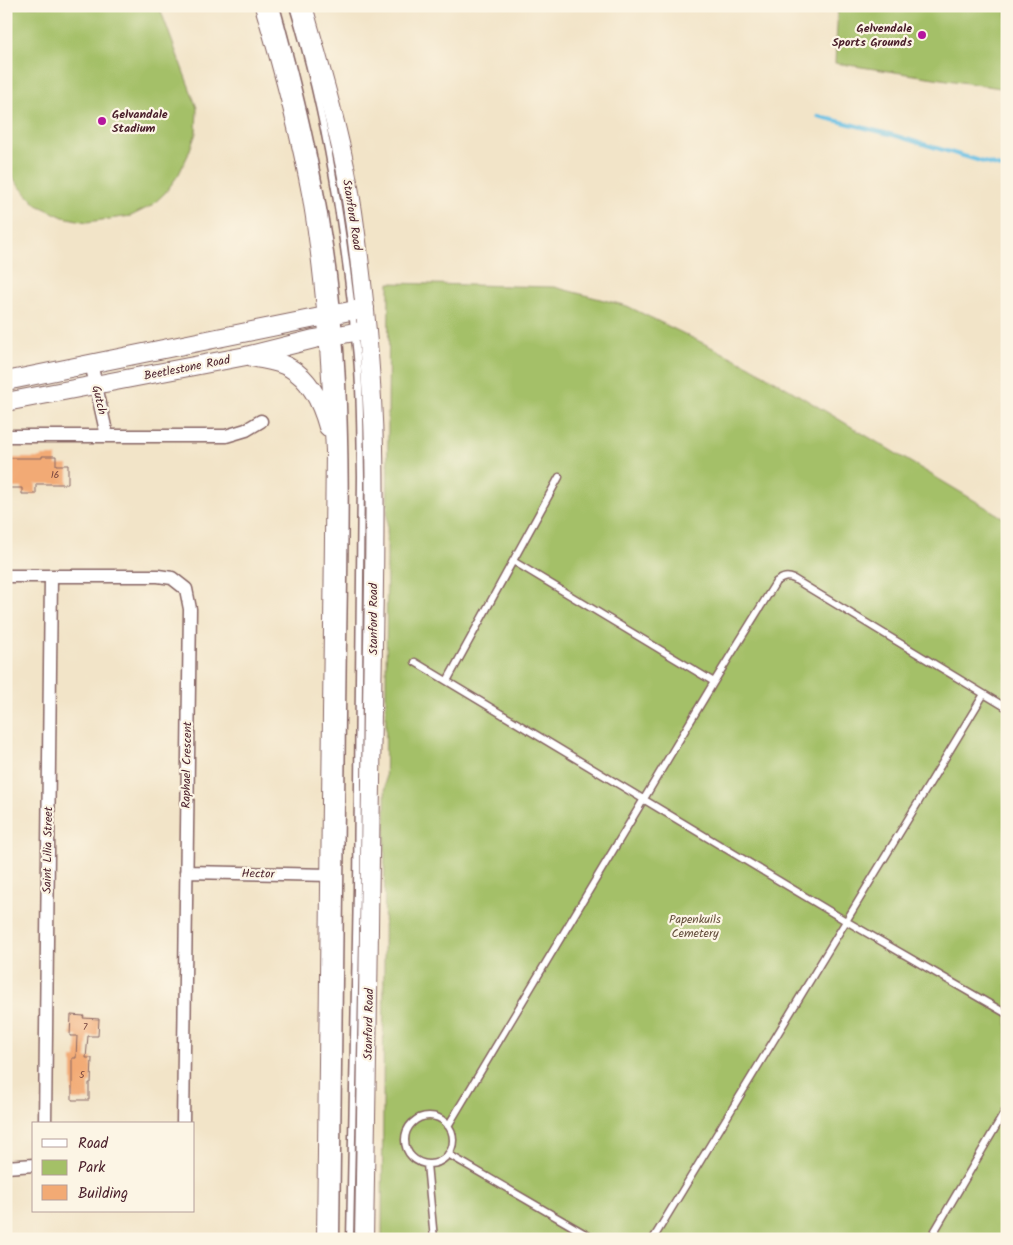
<svg xmlns="http://www.w3.org/2000/svg" width="1013" height="1245" viewBox="0 0 1013 1245" font-family="Kalam,sans-serif">
<rect width="100%" height="100%" fill="#fcf5e5"/>
<filter id="ink" filterUnits="userSpaceOnUse"><feTurbulence type="fractalNoise" baseFrequency=".02" numOctaves="2"/><feDisplacementMap in="SourceGraphic" scale="10" xChannelSelector="R" yChannelSelector="G"/><feConvolveMatrix kernelMatrix="1 2 1 2 8 2 1 2 1" color-interpolation-filters="sRGB"/></filter>
<filter id="wash" filterUnits="userSpaceOnUse"><feTurbulence type="fractalNoise" baseFrequency=".0096" numOctaves="4" result="noise"/><feDisplacementMap in="SourceGraphic" scale="20" xChannelSelector="R" yChannelSelector="G"/><feGaussianBlur stdDeviation="1.12" result="paint"/><feColorMatrix in="noise" values="0 0 0 0 0 0 0 0 0 0 0 0 0 0 0 0 0 1.4 0 .05"/><feComposite in="paint" operator="in"/></filter>
<g filter="url(#wash)">
<rect width="100%" height="100%" fill="#f2e4c8"/>
<path fill="#a4c067" stroke="#777049" d="M6,6H159L197,108L196,133L188,155L179,174L165,193L151,206L131,216L87,222L63,217L37,205L19,186L6,168Z
M838,6H1007V89L835,63Z
M389,283L554,287L627,306L750,366L1007,520V1239H382Z"/>
<g fill="none" stroke-linecap="round" stroke-linejoin="round">
<path stroke="#68c0e5" stroke-width="4" d="M818,116L893,135L1007,169"/>
</g>
<g id="blocks">
<path fill="#f2aa74" d="M42,456H56V465H68V484H36V494H22V488H9V458H42Z
M71,1015L84,1016L83,1018L99,1019L98,1036H88L86,1058H92L91,1083H89V1100H72V1058H76L77,1036H70Z"/>
</g>
</g>
<g filter="url(#ink)">
<use href="#blocks" fill-opacity="0" stroke="#856462" stroke-width="1"/>
<g fill="none" stroke-linecap="round" stroke-linejoin="round">
<g stroke="#856462" stroke-width="9">
<path id="lane" d="M276,6C306,114 331,224 339,336C349,462 343,589 342,716C340,890 337,1064 336,1239
M293,6C327,118 344,232 356,347C361,390 360,433 361,476L357,888L350,1239
M513,561L714,682
M415,662L846,921L1007,1014
M447,681L559,477
M405 1140a24 24 0 1 1 48 0a24 24 0 1 1-48 0Z
M448,1126L714,682L776,582C783,577 787,576 794,579L1007,708
M448,1154L594,1239
M427,1164L434,1239
M653,1239L984,694
M930,1239L1007,1108"/>
</g>
<g stroke="#856462" stroke-width="15">
<path id="street" d="M91,363L107,436
M6,436H226L246,430L261,421
M6,576H158L172,578L186,589L190,609L183,1124
M186,872L330,875
M45,1124L51,577
M6,1167L34,1165"/>
</g>
<g stroke="#856462" stroke-width="20">
<path id="secondary" d="M264,6C283,69 300,133 312,198C326,282 331,366 335,451L326,1239
M303,6C322,74 343,142 353,212C364,290 372,369 374,448C376,535 373,622 372,709C370,886 367,1062 364,1239
M252,357C264,360 279,361 290,368C311,380 322,405 328,427
M6,381L365,308
M6,402L246,356L314,339L367,330"/>
</g>
<use href="#lane" stroke="#fff" stroke-width="6"/>
<use href="#street" stroke="#fff" stroke-width="12"/>
<use href="#secondary" stroke="#fff" stroke-width="18"/>
</g>
</g>
<g fill="#b5179e" stroke="#fcf5e5" stroke-width="2">
<circle cx="922" cy="35" r="5"/>
<circle cx="102" cy="121" r="5"/>
</g>
<g text-anchor="middle" dominant-baseline="central" stroke-width="4.5" stroke-linejoin="round" paint-order="stroke">
<g font-size="10" fill="#74423d">
<text x="55" y="475">16</text>
<text x="85" y="1027">7</text>
<text x="82" y="1075">5</text>
</g>
<g font-size="12" font-weight="bold" fill="#4a1f2b" stroke="#fcf5e5" text-anchor="end">
<text x="912" y="28">Gelvendale<tspan x="912" dy="14">Sports Grounds</tspan></text>
<text x="112" y="114" text-anchor="start">Gelvandale<tspan x="112" dy="14">Stadium</tspan></text>
</g>
<g font-size="12" fill="#4a1f2b" stroke="#fcf5e5">
<text transform="translate(352 215) rotate(81)">Stanford Road</text>
<text transform="translate(187 368) rotate(-11)">Beetlestone Road</text>
<text transform="translate(99 400) rotate(77)">Gutch</text>
<text transform="translate(373 619) rotate(-90)">Stanford Road</text>
<text transform="translate(187 765) rotate(-89)">Raphael Crescent</text>
<text transform="translate(48 850) rotate(-89)">Saint Lilia Street</text>
<text transform="translate(258 874) rotate(1)">Hector</text>
<text transform="translate(369 1024) rotate(-89)">Stanford Road</text>
</g>
<g font-size="12" fill="#654f3d" stroke="#fcf5e5">
<text x="695" y="919">Papenkuils<tspan x="695" dy="14">Cemetery</tspan></text>
</g>
</g>
<rect width="1013" height="1245" fill="none" stroke="#fcf5e5" stroke-width="25"/>
<rect x="32" y="1122" width="162" height="90" fill="#fcf5e5" stroke="#b59f9b"/>
<rect x="42" y="1139" width="25" height="8" fill="#ffffff" stroke="#b59f9b"/>
<text x="78" y="1148" font-size="15" fill="#4a1f2b">Road</text>
<rect x="42" y="1160" width="25" height="15" fill="#a4c067" stroke="#b59f9b"/>
<text x="78" y="1172" font-size="15" fill="#4a1f2b">Park</text>
<rect x="42" y="1185" width="25" height="15" fill="#f2aa74" stroke="#b59f9b"/>
<text x="78" y="1198" font-size="15" fill="#4a1f2b">Building</text>
</svg>
